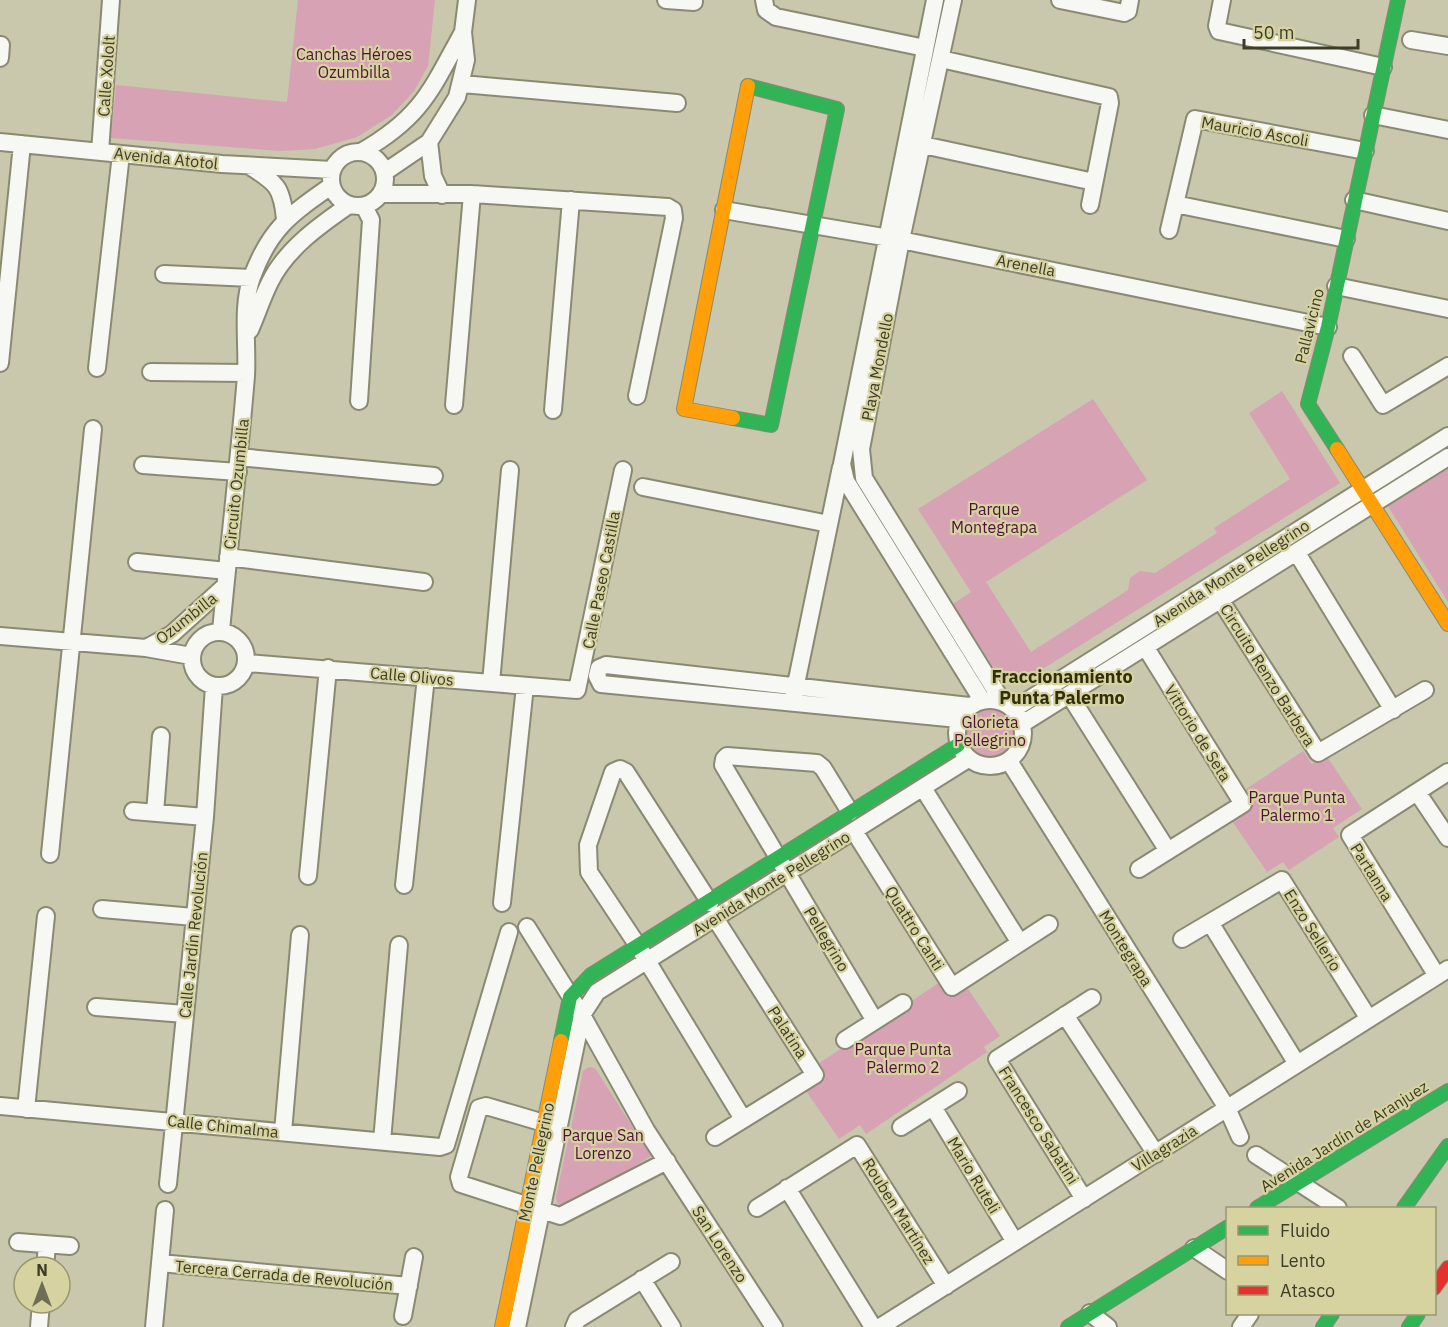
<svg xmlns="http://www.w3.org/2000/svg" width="1448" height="1327" viewBox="0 0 1448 1327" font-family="'IBM Plex Sans',sans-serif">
<rect width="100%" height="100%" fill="#c9c8ad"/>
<path fill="#d6a2b4" d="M298,0H435L428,66L414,91L392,115L357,137L315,149L281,151L111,138L116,85L287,102Z
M1282,391L1340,483L1017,685L1001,679L953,604L971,592L918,509L1093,399L1147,480L986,582L1031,652L1128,590L1130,578L1140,571L1155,573L1217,533L1214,528L1290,479L1249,413Z
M1448,464V602L1386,503Z
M963 731a27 27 0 1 1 54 0a27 27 0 1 1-54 0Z
M1303,751L1312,764L1326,755L1362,809L1333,828L1339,837L1289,870L1283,862L1267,872L1230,818L1254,802L1246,789Z
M940,982L949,997L966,986L1000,1036L984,1047L987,1052L866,1134L860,1125L839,1139L804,1088L825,1074L818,1064Z
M589,1067L595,1068L651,1156L565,1209L557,1203L556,1197L583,1071Z"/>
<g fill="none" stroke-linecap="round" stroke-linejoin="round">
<g stroke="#8a8973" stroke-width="20">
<path id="street" d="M666,0L694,2
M764,0L766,10L776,17L925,48
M935,0L842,464L846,481L982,700
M953,0L901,240L861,449L864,478L1002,701
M1060,0L1124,13L1128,11L1130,0
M1222,0L1217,26L1219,31L1383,67
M1411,40L1448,46
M0,58L1,45
M941,59L1109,97L1110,103L1090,205
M462,84L677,103
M1373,115L1448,130
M0,142L222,164L332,170
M429,142L433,176L442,195
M923,145L1094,182
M331 179a27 27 0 1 1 54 0a27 27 0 1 1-54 0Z
M100,152L111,0
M361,152C422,117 431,90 463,32
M251,167C277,183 282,188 285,219
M385,172L429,142L457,97L466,60L463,32L467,0
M382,194H472L668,207L673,210L674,218L637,396
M1354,200L1448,221
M1175,204L1346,239
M724,210L901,240L1328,327
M1169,230L1195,119L1365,151
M164,274L251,278
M1336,286L1448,309
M250,330C257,314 262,298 270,282C286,249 320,225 349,205
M1352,356L1383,405L1448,366
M0,363L22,144
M97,368L121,154
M151,372L246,373
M359,401L371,220L364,206
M454,405L472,194
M553,410L571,200
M239,457L434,476
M143,465L238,472
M643,487L829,524
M1297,553L1393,710
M228,557L424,582
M137,562L227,571
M1216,593L1318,753L1425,690
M221,631C229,546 239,461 246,376C248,344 241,307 252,277C270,228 291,214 331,186
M192 659a27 27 0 1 1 54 0a27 27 0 1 1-54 0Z
M0,636L146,648L191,656
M146,648L172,634L225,586
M247,663L577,690L623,470
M491,683L510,470
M794,694L841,467
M1070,696L1168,851
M957 733a33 33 0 1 1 66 0a33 33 0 1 1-66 0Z
M1014,709L1448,436
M958,719L601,684L597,676L599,668L606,665L969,706
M1022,724L1448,457
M1009,761L1227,1108L1240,1137
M923,788L1020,943
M1417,792L1448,838
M133,811L205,817
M850,812L823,768L817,763L727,756L724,759L723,765L875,1021
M155,813L161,736
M854,831L952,987L1049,924
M50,854L93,429
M1139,869L1243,804L1146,648
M308,876L328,668
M404,885L426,677
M502,903L525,686
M710,903L626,772L620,769L613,772L588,845L589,872L638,946L743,1119
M102,909L194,917
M1211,924L1297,1064
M527,927L582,1015L646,1130L774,1327
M1182,939L1282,880L1369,1019
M1437,976L1350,835L1448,772
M96,1007L185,1014
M1065,1015L1156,1154
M845,1040L903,1003
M0,1106L440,1147L446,1145L509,932
M933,1107L1015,1242
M26,1109L46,916
M544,1123L486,1106L479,1108L459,1177L461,1184L560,1216L667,1161
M901,1127L958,1091
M283,1132L300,935
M715,1137L815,1075L715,918
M382,1141L399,945
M1256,1155L1338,1208
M168,1184L205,817L214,686
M787,1188L873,1327
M1084,1199L997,1059L1092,998
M757,1208L857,1145L946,1286
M18,1242L70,1246
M1194,1248L1228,1271
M160,1263L409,1286
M45,1267L47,1245
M642,1279L672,1327
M1090,1313L1108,1327
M403,1316L414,1257
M39,1327L41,1303
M154,1327L165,1210
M517,1327L582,1015L597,992L968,759
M574,1327L577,1320L671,1262
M880,1327L1448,969
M1241,1327L1250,1314"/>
</g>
<g stroke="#8a8973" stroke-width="16">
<path id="fast" d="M733,418L771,425L837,109L748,86
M1337,449L1308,404L1328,327L1398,0
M561,1041L570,997L591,975L958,745
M1257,1208L1448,1091
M1404,1208L1448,1146
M1068,1327L1228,1227
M1323,1327L1332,1314
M1409,1327L1418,1314"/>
</g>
<g stroke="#8a8973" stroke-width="16">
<path id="slow" d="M733,418L684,409L748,86
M1337,449L1448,624
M502,1327L561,1041"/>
</g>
<g stroke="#8a8973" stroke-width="16">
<path id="jam" d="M1434,1288L1448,1268"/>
</g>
<use href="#street" stroke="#f7f7f3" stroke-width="16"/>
<use href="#fast" stroke="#30b455" stroke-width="14"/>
<use href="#slow" stroke="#ff9f0a" stroke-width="14"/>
<use href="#jam" stroke="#e5322d" stroke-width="14"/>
</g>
<g text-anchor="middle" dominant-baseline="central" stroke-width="4.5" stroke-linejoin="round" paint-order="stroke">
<g font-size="16" fill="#52113c" stroke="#d6d3a0">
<text x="354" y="54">Canchas Héroes<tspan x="354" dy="18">Ozumbilla</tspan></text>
<text x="994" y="509">Parque<tspan x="994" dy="18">Montegrapa</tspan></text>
<text x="990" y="722">Glorieta<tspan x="990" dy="18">Pellegrino</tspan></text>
<text x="1297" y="797">Parque Punta<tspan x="1297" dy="18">Palermo 1</tspan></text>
<text x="903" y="1049">Parque Punta<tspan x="903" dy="18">Palermo 2</tspan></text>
<text x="603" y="1135">Parque San<tspan x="603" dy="18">Lorenzo</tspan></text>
</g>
<g font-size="16" fill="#3d3c27" stroke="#d6d3a0">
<text transform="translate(106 76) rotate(-86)">Calle Xololt</text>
<text transform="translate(1255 131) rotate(10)">Mauricio Ascoli</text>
<text transform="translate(166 158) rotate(6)">Avenida Atotol</text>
<text transform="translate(1026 265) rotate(11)">Arenella</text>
<text transform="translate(1309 326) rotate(-76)">Pallavicino</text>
<text transform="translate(877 367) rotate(-79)">Playa Mondello</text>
<text transform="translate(236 484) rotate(-84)">Circuito Ozumbilla</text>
<text transform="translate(1231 573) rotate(-33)">Avenida Monte Pellegrino</text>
<text transform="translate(601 580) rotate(-79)">Calle Paseo Castilla</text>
<text transform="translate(186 618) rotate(-38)">Ozumbilla</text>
<text transform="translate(1268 675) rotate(58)">Circuito Renzo Barbera</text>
<text transform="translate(412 676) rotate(5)">Calle Olivos</text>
<text transform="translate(1198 733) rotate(58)">Vittorio de Seta</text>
<text transform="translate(1372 872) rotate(58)">Partanna</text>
<text transform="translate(771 883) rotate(-32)">Avenida Monte Pellegrino</text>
<text transform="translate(915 928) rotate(58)">Quattro Canti</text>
<text transform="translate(1313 930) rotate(58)">Enzo Sellerio</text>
<text transform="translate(193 935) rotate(-84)">Calle Jardín Revolución</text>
<text transform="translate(827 939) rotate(59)">Pellegrino</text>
<text transform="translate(1126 948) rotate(58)">Montegrapa</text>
<text transform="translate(788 1032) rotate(57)">Palatina</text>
<text transform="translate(1039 1125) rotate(58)">Francesco Sabatini</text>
<text transform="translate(223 1126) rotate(6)">Calle Chimalma</text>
<text transform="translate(1344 1136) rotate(-32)">Avenida Jardín de Aranjuez</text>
<text transform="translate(1164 1148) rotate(-32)">Villagrazia</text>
<text transform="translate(536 1162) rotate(-78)">Monte Pellegrino</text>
<text transform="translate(974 1175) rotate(59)">Mario Ruteli</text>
<text transform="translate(899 1211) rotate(58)">Rouben Martínez</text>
<text transform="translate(720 1244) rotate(57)">San Lorenzo</text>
<text transform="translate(284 1275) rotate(5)">Tercera Cerrada de Revolución</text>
</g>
<g font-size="18" font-weight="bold" fill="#322e0a" stroke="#d6d3a0">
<text x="1062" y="676">Fraccionamiento<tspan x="1062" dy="21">Punta Palermo</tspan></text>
</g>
</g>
<rect x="1226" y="1207" width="210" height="108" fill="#d6d3a0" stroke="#999770" stroke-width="1.5"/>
<rect x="1238" y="1226" width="30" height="9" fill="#30b455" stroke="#999770" stroke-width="1.5"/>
<text x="1280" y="1237" font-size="18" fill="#3d3c27">Fluido</text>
<rect x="1238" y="1256" width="30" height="9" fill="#ff9f0a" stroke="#999770" stroke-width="1.5"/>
<text x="1280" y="1267" font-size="18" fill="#3d3c27">Lento</text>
<rect x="1238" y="1286" width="30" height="9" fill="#e5322d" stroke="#999770" stroke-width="1.5"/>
<text x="1280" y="1297" font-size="18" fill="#3d3c27">Atasco</text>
<g transform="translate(42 1285)"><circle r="28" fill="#d6d3a0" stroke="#999770" stroke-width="1.5"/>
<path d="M0-4.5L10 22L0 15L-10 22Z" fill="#6e6d56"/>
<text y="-9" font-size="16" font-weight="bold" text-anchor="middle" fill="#3d3c27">N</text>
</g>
<path d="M1244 39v9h114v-9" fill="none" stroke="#3d3c27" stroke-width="3"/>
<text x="1253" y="39" font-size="18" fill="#3d3c27" stroke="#d6d3a0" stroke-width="4.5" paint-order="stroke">50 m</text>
</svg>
